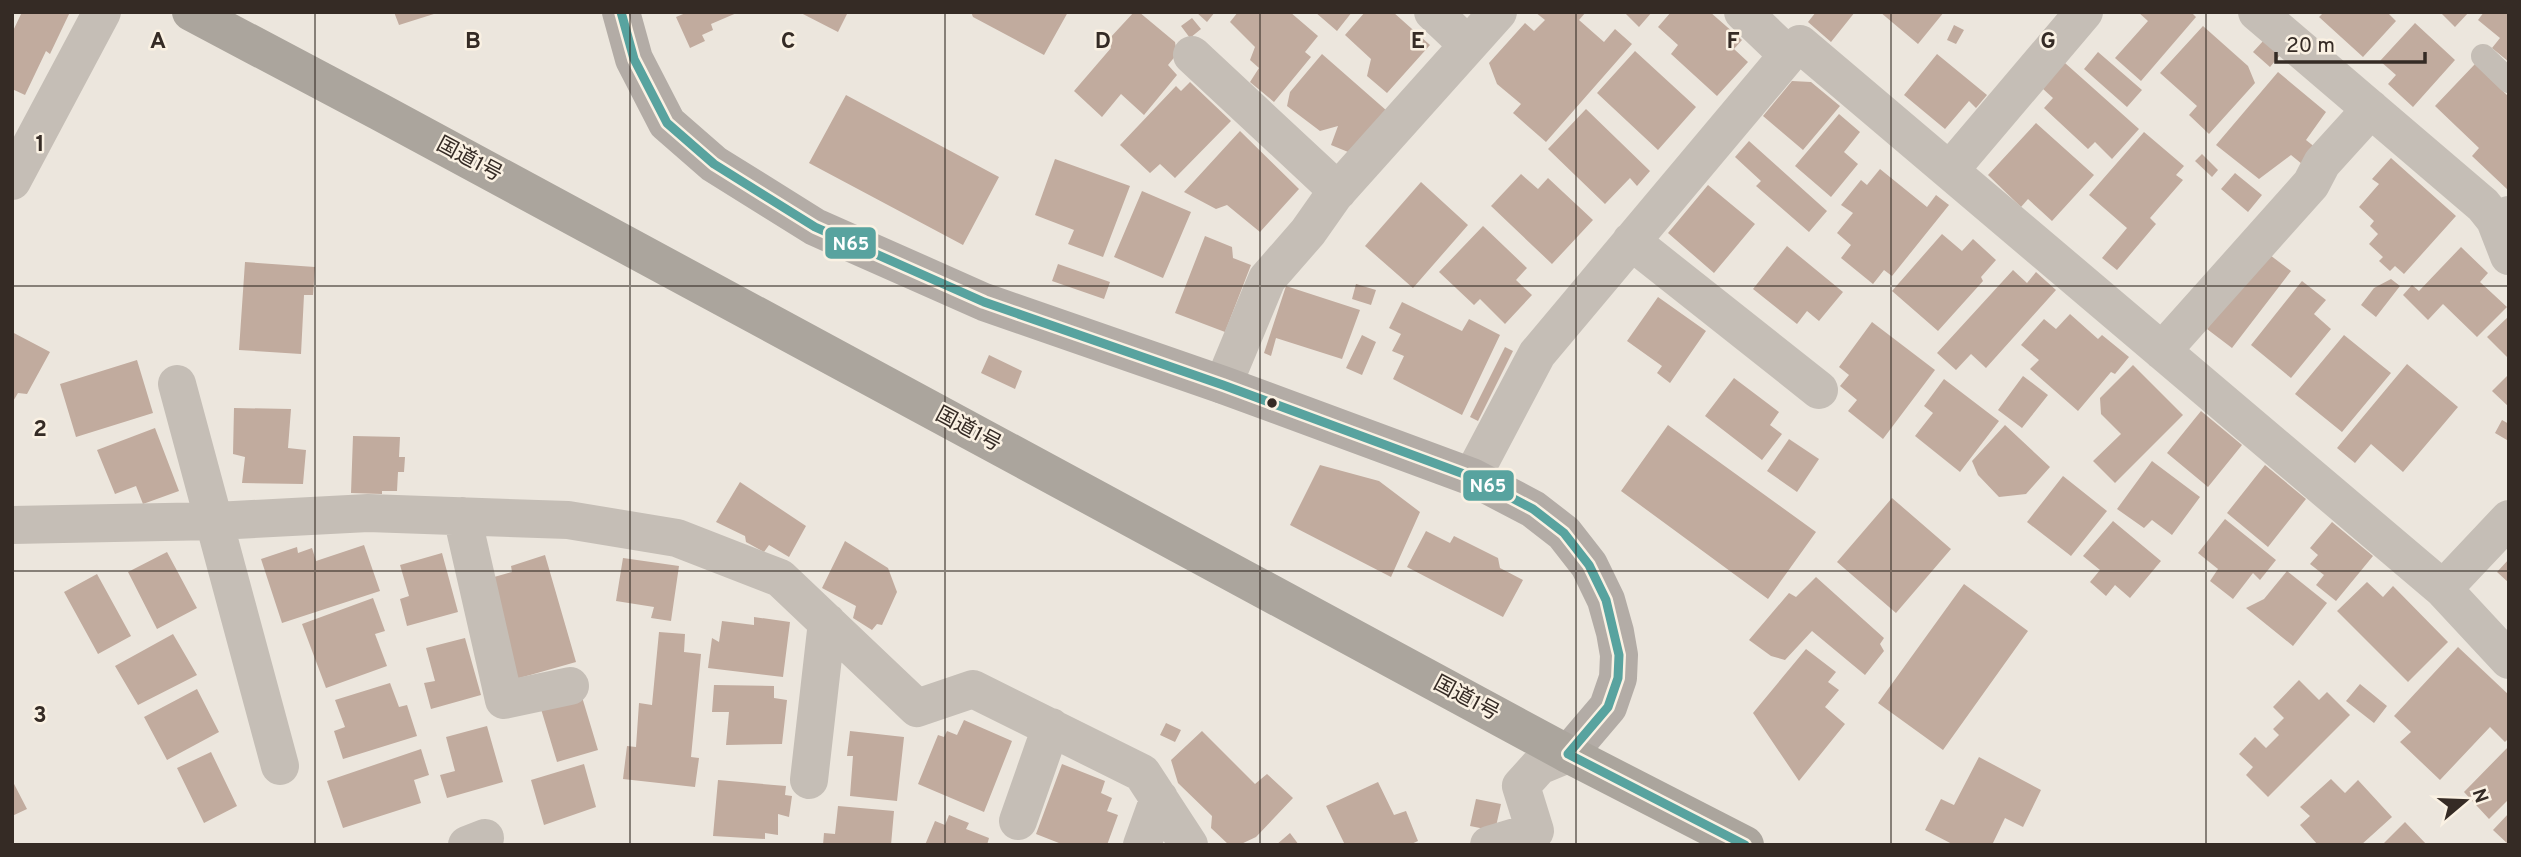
<svg xmlns="http://www.w3.org/2000/svg" width="2521" height="857" viewBox="0 0 2521 857" font-family="Overpass,'Noto Sans JP',sans-serif">
<rect width="100%" height="100%" fill="#ece6dd"/>
<path fill="#c1ab9e" d="M22,12H70L50,54L46,51L25,95L12,89V33Z
M394,12H437V13L399,25Z
M688,12H739L711,24L713,30L702,35L705,41L690,48L676,17Z
M799,12H848L838,32Z
M971,12H1068L1044,55L973,17Z
M1134,12H1139L1175,42L1177,54L1168,65L1177,75L1144,115L1121,94L1102,117L1074,91L1111,48L1109,39Z
M1196,12H1215L1207,22Z
M1238,12H1290L1318,36L1305,52L1311,57L1274,102L1250,82L1259,68L1250,60L1255,47L1230,22Z
M1315,12H1352L1337,31Z
M1365,12H1393L1430,45L1387,93L1367,76L1371,59L1345,35Z
M1535,12H1586L1579,20L1604,42L1615,29L1632,44L1546,142L1513,113L1521,104L1497,84L1489,63L1525,23L1534,31L1545,20Z
M1624,12H1652L1639,27Z
M1671,12H1710L1742,40L1734,49L1748,62L1717,96L1671,54L1678,45L1658,27Z
M1816,12H1855L1831,42L1808,22Z
M1880,12H1944L1918,44Z
M2138,12H2191L2196,17L2141,81L2115,58L2148,21Z
M2324,12H2387L2396,21L2363,57L2319,17Z
M2440,12H2469L2455,27Z
M2484,12H2509V62L2492,48L2500,38L2478,20Z
M1192,18L1201,29L1190,38L1181,26Z
M2415,23L2455,60L2413,107L2388,84L2396,75L2380,61Z
M1954,25L1964,30L1956,44L1947,40Z
M2203,26L2248,66L2255,83L2209,134L2189,115L2197,106L2160,73Z
M2264,40L2280,55L2270,67L2253,52Z
M1635,51L1696,107L1658,150L1597,93Z
M2098,52L2142,90L2127,107L2084,69Z
M1322,54L1387,111L1353,154L1331,145L1338,126L1320,131L1287,106L1290,92Z
M1937,54L1987,95L1976,108L1969,101L1945,129L1904,95Z
M2065,63L2139,129L2112,159L2095,142L2088,149L2044,108L2053,98L2042,88Z
M2475,64L2509,97V191L2472,156L2479,148L2435,106Z
M2278,72L2326,112L2306,140L2316,148L2302,164L2291,155L2259,179L2216,145Z
M1792,81L1811,82L1840,106L1803,150L1763,116Z
M1190,82L1231,121L1175,178L1160,164L1150,173L1120,145L1176,86L1181,91Z
M846,95L999,177L963,245L809,163Z
M1586,109L1650,171L1637,186L1630,178L1605,204L1548,149Z
M1839,114L1860,132L1844,152L1858,164L1831,197L1795,166Z
M2036,123L2094,175L2052,221L2028,199L2021,207L1988,175Z
M1240,131L1299,189L1260,232L1227,205L1216,209L1184,192Z
M2144,132L2184,166L2176,175L2183,180L2150,218L2156,224L2117,270L2102,258L2127,228L2089,195Z
M1749,141L1827,211L1809,232L1756,186L1761,181L1735,157Z
M2202,154L2218,170L2212,177L2195,161Z
M2391,158L2456,216L2404,274L2395,266L2390,271L2379,261L2383,257L2369,244L2378,234L2370,226L2374,221L2359,207L2379,184L2372,179Z
M1055,159L1130,186L1103,257L1068,244L1074,230L1035,215Z
M1880,169L1927,207L1936,195L1949,205L1892,276L1884,270L1873,284L1841,258L1851,245L1837,233L1853,213L1841,205L1861,180L1867,185Z
M2235,173L2262,195L2248,212L2221,189Z
M1521,174L1538,189L1548,178L1593,220L1552,264L1491,206Z
M1421,182L1468,225L1413,288L1365,246Z
M1708,185L1755,224L1714,273L1668,233Z
M1142,191L1191,212L1163,278L1114,257Z
M1483,226L1527,268L1516,280L1532,295L1505,324L1480,299L1474,305L1439,272Z
M1942,234L1962,251L1973,239L1996,260L1981,277L1983,281L1938,331L1892,291Z
M1205,236L1232,247L1233,258L1251,265L1225,332L1175,313Z
M1787,246L1843,292L1819,321L1807,311L1797,324L1753,289Z
M2461,247L2488,273L2480,282L2507,307L2477,337L2443,304L2428,320L2403,295L2412,285L2419,291Z
M2266,252L2291,271L2232,348L2207,329Z
M245,262L315,267L313,295H304L301,354L239,350Z
M1058,264L1110,282L1104,299L1052,281Z
M2013,270L2027,283L2036,272L2056,290L1986,368L1971,354L1956,370L1937,353Z
M2391,279L2400,286L2376,317L2361,305L2374,288Z
M2302,281L2326,300L2314,314L2331,329L2291,378L2251,345Z
M1356,284L1376,290L1371,305L1352,299Z
M1286,286L1360,310L1342,359L1276,338L1271,356L1264,353Z
M1658,297L1706,331L1670,383L1657,373L1662,366L1627,341Z
M1402,302L1462,331L1469,319L1500,335L1462,415L1393,379L1404,356L1392,351L1401,334L1389,328Z
M2070,314L2098,339L2102,335L2129,357L2115,374L2111,372L2078,411L2030,369L2039,360L2021,345L2044,319L2056,329Z
M2509,316V355L2507,357L2487,337Z
M1872,322L1935,370L1883,439L1848,411L1857,400L1840,386L1849,375L1839,367Z
M12,332L50,352L27,394L18,393L12,403Z
M1362,335L1376,342L1362,375L1346,368Z
M2344,335L2391,373L2342,432L2295,394Z
M1505,347L1513,351L1478,421L1470,417Z
M989,355L1022,371L1015,389L981,373Z
M137,360L153,413L76,437L60,384Z
M2407,364L2458,407L2403,472L2371,444L2355,463L2337,448Z
M2133,365L2183,415L2115,483L2093,461L2121,434L2101,414L2100,398Z
M2509,374V407L2492,391Z
M2023,376L2048,395L2022,428L1998,410Z
M1734,378L1779,412L1770,425L1782,434L1762,460L1705,416Z
M1944,379L1999,421L1960,472L1915,436L1933,413L1924,406Z
M234,408L291,409L288,448L306,450L303,484L242,483L245,457L233,454Z
M2201,411L2242,445L2208,487L2167,453Z
M2502,420L2509,424L2507,440L2495,433Z
M1668,425L1816,532L1768,599L1621,491Z
M2005,425L2050,467L2026,494L1999,497L1978,475L1972,461Z
M155,428L179,491L143,504L136,486L115,494L97,450Z
M353,436L400,437L399,457H405L404,472H398L397,491H382V494L351,493Z
M1789,439L1819,459L1797,492L1767,471Z
M2152,461L2200,497L2172,535L2152,520L2144,528L2117,509Z
M1320,465L1379,481L1420,512L1391,577L1290,525Z
M2265,465L2306,499L2268,547L2227,513Z
M2063,476L2107,511L2071,556L2027,522Z
M740,482L806,526L789,557L769,545L764,552L746,542L745,536L716,522Z
M1892,498L1951,549L1896,613L1837,562Z
M2225,519L2276,560L2260,580L2253,573L2233,599L2210,581L2218,569L2198,553Z
M2113,521L2161,561L2130,598L2115,585L2106,596L2090,582L2100,570L2083,556Z
M2332,522L2373,556L2336,601L2316,585L2324,575L2310,564L2318,555L2310,548Z
M1426,531L1450,543L1454,536L1498,558L1500,568L1523,580L1503,617L1407,567Z
M845,541L888,568L897,592L882,625L877,624L872,630L853,618L856,606L822,588Z
M364,545L380,591L282,623L261,559L297,547L298,553L312,548L316,561Z
M167,552L197,608L157,629L128,572Z
M442,553L458,612L407,626L400,599L409,596L400,565Z
M545,555L576,662L516,679L487,579L512,572L511,566Z
M623,558L679,566L671,621L651,618L654,607L616,601Z
M2509,559V583L2497,572Z
M2287,571L2327,603L2293,646L2246,608L2264,599Z
M97,574L131,636L98,654L64,592Z
M1816,577L1884,638L1880,644L1884,651L1865,675L1812,631L1785,660L1771,656L1749,640L1789,593L1796,597Z
M2367,582L2383,597L2393,586L2448,642L2408,682L2337,611Z
M1964,584L2028,631L1943,750L1878,703Z
M373,598L385,631L375,634L387,666L326,688L302,624Z
M754,617L790,622L783,677L708,668L712,638L719,642L722,621L754,625Z
M659,632L685,634L684,652L701,654L691,757L699,758L695,787L623,779L627,746L636,747L639,703L652,705Z
M173,634L197,675L138,705L115,666Z
M465,638L481,695L431,709L424,683L435,681L426,648Z
M2458,647L2509,695V738L2505,742L2490,727L2440,780L2400,742L2411,732L2394,716Z
M1806,649L1836,672L1828,682L1839,690L1825,707L1845,724L1799,781L1753,713Z
M2299,680L2319,700L2327,692L2350,715L2268,797L2246,775L2253,767L2239,754L2255,737L2266,748L2279,735L2273,729L2284,718L2273,707Z
M390,683L399,707L407,705L417,736L343,759L334,731L345,727L335,700Z
M2360,684L2387,706L2374,723L2346,701Z
M714,685L774,686V698L787,700L782,744L726,745L729,712H712Z
M197,689L219,732L167,760L144,717Z
M582,697L598,750L557,762L541,709Z
M964,720L1012,741L984,812L918,784L938,735L944,737L947,731L957,735Z
M1166,723L1181,730L1175,742L1160,735Z
M487,726L503,782L447,798L440,775L455,771L446,737Z
M850,731L904,737L897,801L850,796L853,756H847Z
M1202,731L1255,784L1267,774L1293,798L1256,837L1239,845H1229L1211,828L1212,816L1178,783L1171,760Z
M2509,746V799L2489,819L2464,792Z
M421,749L429,775L414,780L421,803L343,828L327,781Z
M211,752L237,806L204,823L177,768Z
M1979,757L2041,790L2023,827L2005,818L1992,845H1954L1925,830L1941,799L1954,805Z
M584,764L596,807L544,825L531,780Z
M1062,764L1105,781L1101,793L1112,798L1107,811L1118,815L1107,845H1064L1036,834Z
M2331,779L2345,793L2358,780L2392,817L2361,845H2318L2300,825L2310,816L2300,807Z
M12,780L27,809L12,816Z
M718,780L786,786L785,795L792,796L789,817L778,814V835L765,833V839L713,836Z
M1378,782L1394,815L1406,811L1418,841L1409,845H1345L1326,806Z
M1476,799L1501,804L1495,831L1470,826Z
M838,806L894,811L891,845H823L824,833L835,834Z
M2509,813V845L2493,830Z
M949,815L969,823L966,829L989,838L987,845H925L935,821L945,825Z
M2405,822L2427,845H2382Z
M1290,833L1299,845H1276Z"/>
<g fill="none" stroke-linecap="round" stroke-linejoin="round">
<path stroke="#c5beb6" stroke-width="24" d="M2483,56L2509,81"/>
<path stroke="#c5beb6" stroke-width="38" d="M1433,12L1468,45
M1743,12L1788,55
M2257,12L2483,205L2495,220
M1192,55L1338,191
M1950,170L2084,12
M12,181L102,12
M2509,215L2495,220L2509,256
M1631,241L1819,390
M2162,351L2311,184L2322,163L2371,109
M177,384L280,766
M1223,385L1267,279L1308,232L1334,195L1498,12
M1472,477L1537,354L1788,55L1800,44L2443,589L2509,660
M462,516L504,700L570,686
M12,525L216,521L368,513L568,520L677,538L780,578L917,708L973,689L1142,773L1189,845
M2443,589L2509,519
M809,780L827,622
M1018,821L1051,727
M467,845L485,838
M1142,845L1159,798
M1489,845L1535,831L1521,786L1539,766L1568,754"/>
<path stroke="#b3aca6" stroke-width="38" d="M621,12L634,59L667,123L714,164L815,227L984,302L1223,385L1472,477L1533,509L1564,533L1589,565L1606,600L1615,632L1619,655L1618,678L1608,707L1568,754"/>
<path stroke="#aba59d" stroke-width="38" d="M191,12L380,112L1568,754L1745,845"/>
<g stroke="#faf1e3" stroke-width="14">
<path id="bus-1" d="M621,12L634,59L667,123L714,164L815,227L984,302L1223,385L1472,477L1533,509L1564,533L1589,565L1606,600L1619,655L1618,678L1608,707L1568,754
M1568,754L1745,845"/>
</g>
<use href="#bus-1" stroke="#58a39f" stroke-width="9"/>
</g>
<path fill="none" stroke="#352b25" stroke-width="2" stroke-opacity="0.55" d="M315,12V845M630,12V845M945,12V845M1260,12V845M1576,12V845M1891,12V845M2206,12V845M12,286H2509M12,571H2509"/>
<circle fill="#352b25" stroke="#faf1e3" stroke-width="2.5" cx="1272" cy="403" r="6"/>
<g text-anchor="middle" dominant-baseline="central" stroke-width="5" stroke-linejoin="round" paint-order="stroke">
<g font-size="21" fill="#352b25" stroke="#faf1e3">
<text transform="translate(469 160) rotate(28)">国道1号</text>
<text transform="translate(968 430) rotate(28)">国道1号</text>
<text transform="translate(1466 699) rotate(28)">国道1号</text>
</g>
</g>
<g font-size="23" text-anchor="middle" font-weight="bold" fill="#352b25" stroke="#faf1e3" stroke-width="5" stroke-linejoin="round" paint-order="stroke">
<text x="158" y="48">A</text>
<text x="473" y="48">B</text>
<text x="788" y="48">C</text>
<text x="1103" y="48">D</text>
<text x="1418" y="48">E</text>
<text x="1733" y="48">F</text>
<text x="2048" y="48">G</text>
<text x="40" y="151">1</text>
<text x="40" y="436">2</text>
<text x="40" y="722">3</text>
</g>
<g stroke="#faf1e3" stroke-width="2.5">
<rect x="824" y="226" width="53" height="34" rx="7" fill="#58a39f"/>
<rect x="1462" y="469" width="53" height="33" rx="7" fill="#58a39f"/>
</g>
<g font-size="19" text-anchor="middle" font-weight="bold" fill="#fff">
<text x="851" y="250">N65</text>
<text x="1488" y="492">N65</text>
</g>
<rect width="2521" height="857" fill="none" stroke="#352b25" stroke-width="28"/>
<g transform="translate(2465 801) rotate(71)" stroke="#faf1e3" stroke-width="5" paint-order="stroke">
<path d="M0-5L12 26L0 18L-12 26Z" fill="#352b25"/>
<text y="-10" font-size="19" font-weight="bold" text-anchor="middle" fill="#352b25">N</text>
</g>
<path d="M2276 52v10h149v-10" fill="none" stroke="#352b25" stroke-width="3.5"/>
<text x="2286" y="52" font-size="21" fill="#352b25" stroke="#faf1e3" stroke-width="5" paint-order="stroke">20 m</text>
</svg>
